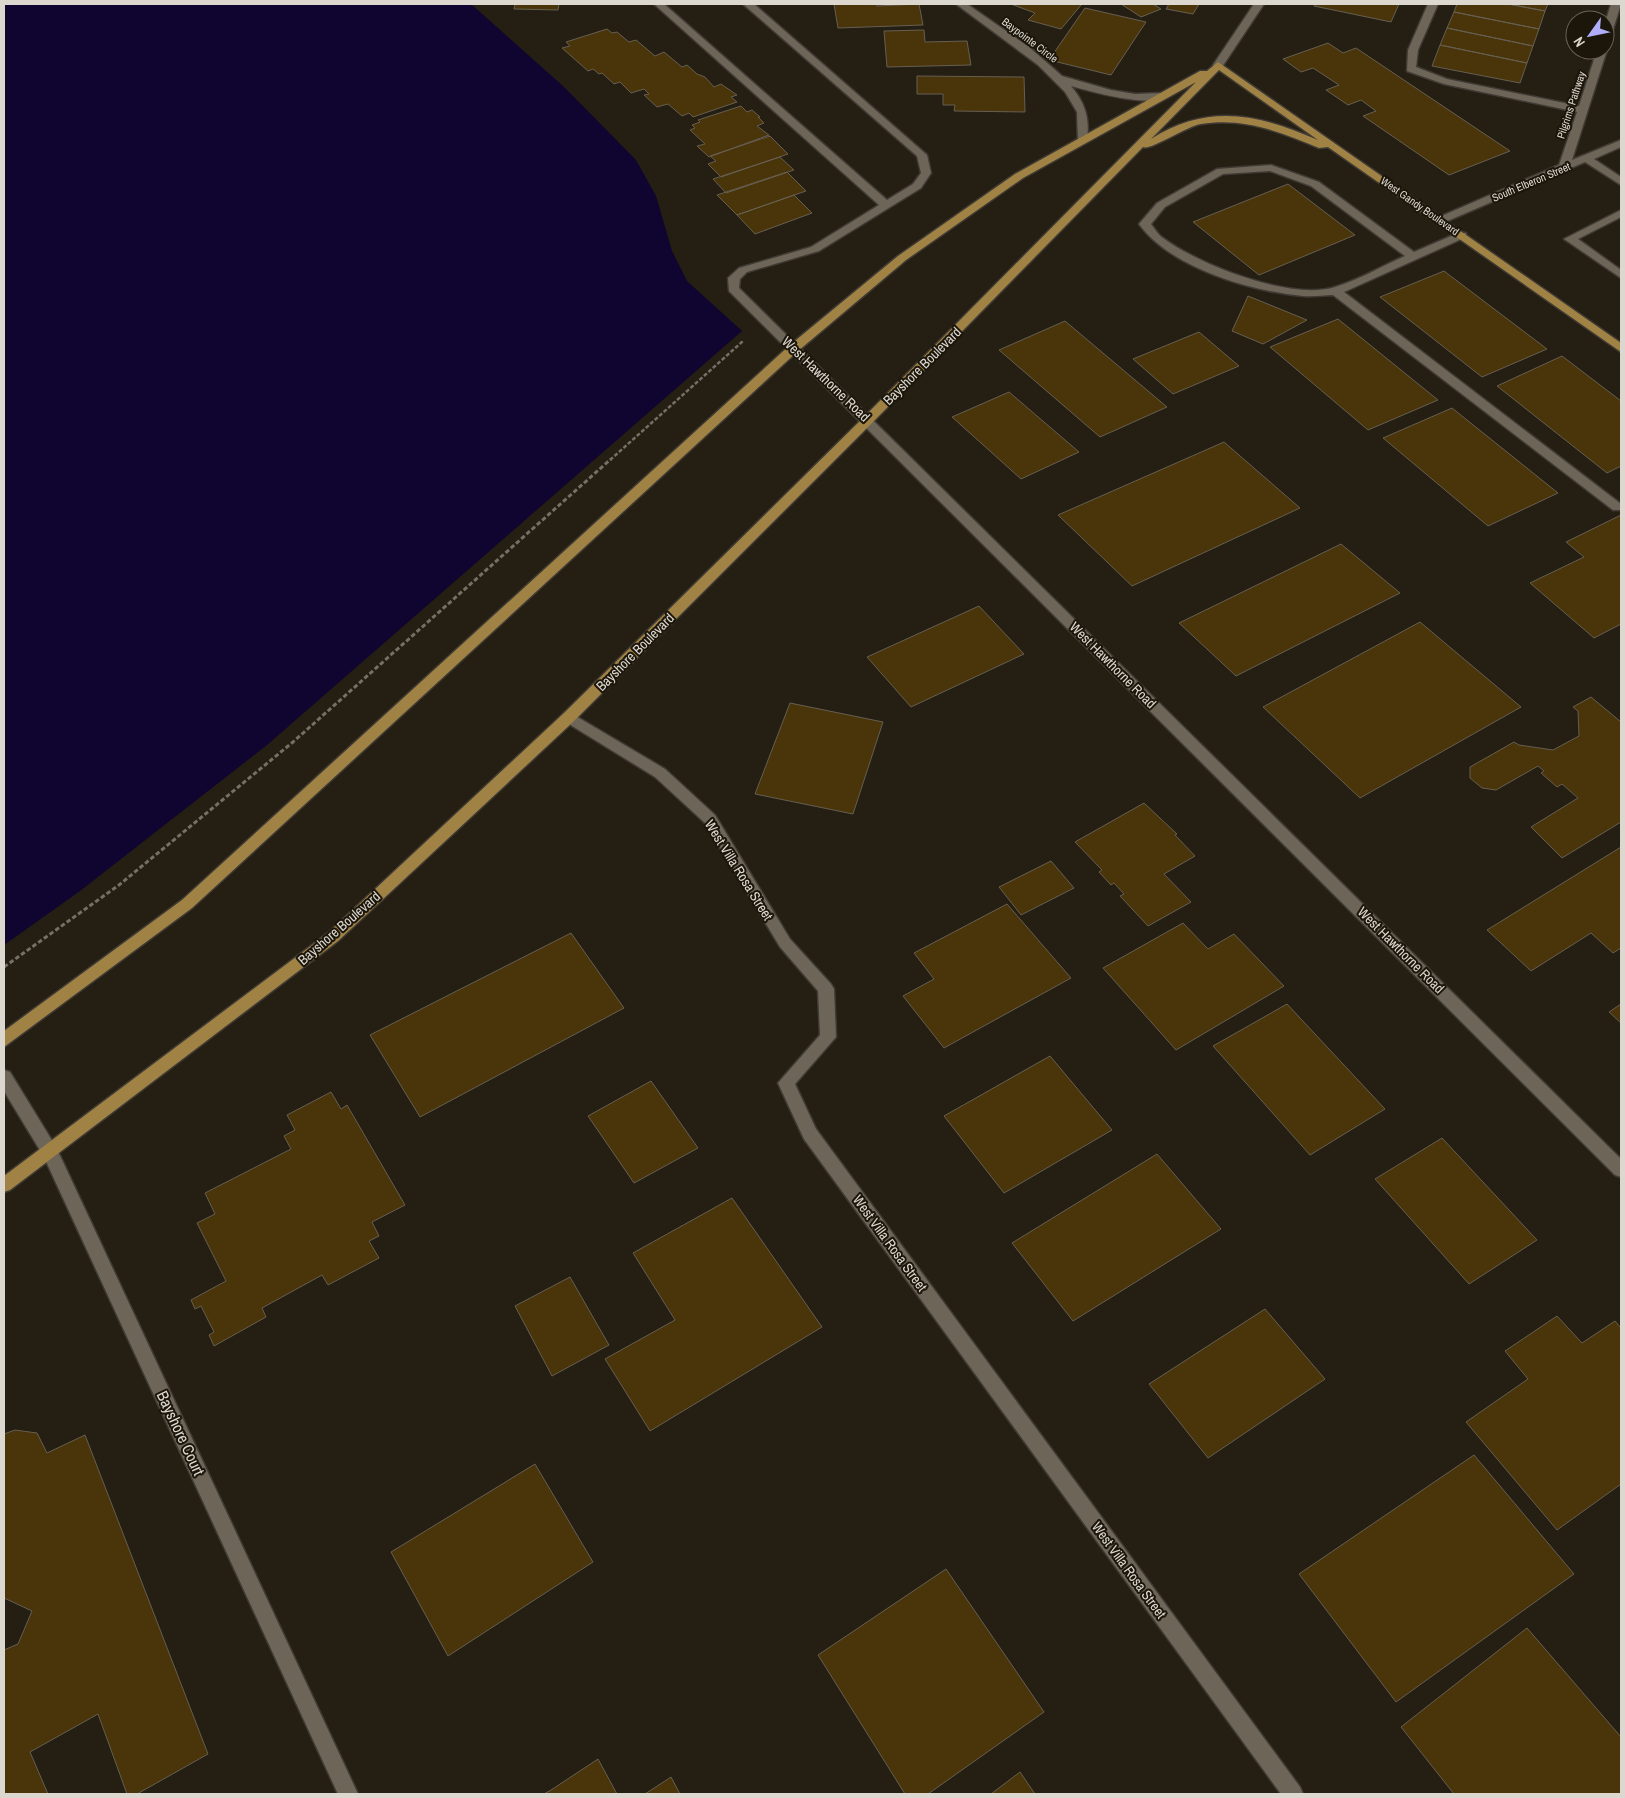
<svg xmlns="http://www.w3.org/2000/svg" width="1625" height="1798" viewBox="0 0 1625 1798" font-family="'Archivo Narrow',sans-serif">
<rect width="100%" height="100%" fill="#241e13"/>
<path fill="#0f0530" d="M4,4H471L564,87L636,160L656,196L672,251L687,281L742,331L267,745L80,891L4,945Z"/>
<path fill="#493509" stroke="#665f52" d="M515,4H559L558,10L514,9Z
M834,4H876L877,6L919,4L923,25L838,28Z
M1011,4H1082L1061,29L1028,20L1035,13Z
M1121,4H1153L1161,9L1141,17Z
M1169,4H1199L1193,14L1166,9Z
M1315,4H1399L1391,22L1314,6Z
M1457,4H1508L1545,11L1539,29L1454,12Z
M1508,4H1548L1545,11Z
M1085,8L1146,22L1111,75L1049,60Z
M1454,12L1539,29L1533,46L1447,28Z
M1447,28L1533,46L1527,63L1440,45Z
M607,29L612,33L617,32L629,42L636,40L655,56L664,52L682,67L687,65L697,74L705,77L714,87L721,84L737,95L731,97L737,102L693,117L689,113L682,116L668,104L657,107L644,95L649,94L644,89L631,93L620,82L614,84L602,73L599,74L593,69L588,71L562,48L570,46L566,42Z
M924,30L925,42L967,41L971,65L887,67L884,31Z
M1328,43L1343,53L1356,48L1510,151L1449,175L1363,116L1376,111L1361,100L1348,105L1326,90L1339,85L1313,68L1301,72L1283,59Z
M1440,45L1527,63L1520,83L1432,66Z
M917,76L1024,77L1025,112L954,111L955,105H943V94H917Z
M741,106L747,112L752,110L760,117H758L764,123L757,126L769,135L709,157L697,146L705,144L690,130L695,128L692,125L700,122L698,120Z
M770,136L788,154L721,177L708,164L716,161L710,156Z
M780,157L794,170L726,193L713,179Z
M787,172L806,191L737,215L717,195Z
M1288,184L1355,235L1259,275L1193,222Z
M794,195L812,213L755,234L737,215Z
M1444,271L1547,349L1482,377L1380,297Z
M1248,296L1307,320L1263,344L1232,331Z
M1338,319L1438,400L1368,430L1270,347Z
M1065,321L1167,407L1100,437L999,350Z
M1199,332L1239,366L1173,394L1133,359Z
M1562,356L1621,401V466L1607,473L1497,386Z
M1009,392L1079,452L1021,479L952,417Z
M1452,408L1558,493L1488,526L1383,438Z
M1224,442L1300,508L1132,586L1058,515Z
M1621,515V624L1594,638L1530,583L1584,557L1566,542Z
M1341,544L1400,593L1236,676L1179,623Z
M979,606L1024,654L911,707L867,657Z
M1420,622L1521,707L1360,798L1263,707Z
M1591,697L1621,722V822L1562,858L1531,827L1578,798L1562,784L1557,787L1541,773L1544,771L1538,766L1496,790L1482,788L1470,778V767L1514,742L1519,745L1553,750L1579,736L1578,711L1573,707Z
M790,703L883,722L853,814L755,794Z
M1144,803L1177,834L1175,835L1195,856L1164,874L1191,902L1148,926L1120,896L1124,894L1114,883L1111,885L1099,872L1102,870L1075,842Z
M1621,847V948L1613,953L1591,933L1531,971L1487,930Z
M1051,861L1074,888L1021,915L999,887Z
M1007,904L1071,978L944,1048L903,996L934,979L914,953Z
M1183,923L1208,949L1234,934L1284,986L1176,1050L1103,968Z
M571,933L624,1008L420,1117L370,1035Z
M1287,1004L1385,1109L1310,1155L1213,1046Z
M1621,1004V1023L1609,1012Z
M1050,1056L1112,1130L1004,1193L944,1116Z
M651,1081L698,1148L634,1183L588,1116Z
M331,1092L341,1109L347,1105L405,1205L372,1222L379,1236L369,1241L379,1258L328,1285L322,1275L262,1308L266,1317L214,1346L209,1335L214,1332L201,1306L195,1309L191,1300L226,1281L197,1223L215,1214L205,1193L291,1149L284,1136L295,1130L287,1115Z
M1442,1138L1537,1240L1469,1284L1375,1179Z
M1157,1154L1221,1229L1073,1321L1012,1243Z
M732,1198L822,1327L650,1431L605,1359L675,1320L633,1253Z
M570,1277L609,1345L552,1376L515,1306Z
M1265,1309L1325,1379L1208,1458L1149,1384Z
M1557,1316L1582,1343L1615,1321L1621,1328V1484L1557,1530L1466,1422L1528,1379L1505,1351Z
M15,1430L37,1433L47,1453L85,1435L208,1754L137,1794H127L98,1714L30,1752L48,1794H4V1650L18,1644L32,1611L4,1598V1434Z
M1474,1455L1574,1574L1396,1702L1299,1574Z
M535,1464L593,1562L448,1656L391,1552Z
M946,1569L1044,1712L928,1794H905L818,1655Z
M1527,1628L1621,1737V1794H1454L1401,1727Z
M598,1759L617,1794H544L551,1790Z
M1020,1772L1035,1794H991Z
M671,1777L680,1794H645Z"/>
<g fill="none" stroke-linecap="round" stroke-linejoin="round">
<g stroke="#3f3a33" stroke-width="3">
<path id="minor" d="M654,4H664L887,200L913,184L921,173L917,156L743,4H754L927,155L931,173L921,188L819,251L747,272L740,279L739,288L1621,1159V1177L1615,1175L729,291L728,278L739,268L811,247L879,205Z
M956,4H967L1029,47L1062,76L1111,90L1135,94L1161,93L1166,96C1152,109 1089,91 1071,86C1085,103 1090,118 1087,140L1082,143L1078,142L1077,112L1065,92L1038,65Z
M1254,4H1264L1222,67H1214L1213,65Z
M1428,4H1438L1418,50L1416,67L1447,79L1579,106L1597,50H1605L1606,48L1607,50L1572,160L1621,140V147L1594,159L1621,177V185L1585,162L1445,222H1437V218L1559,165L1577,112L1444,84L1407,71L1408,50Z
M1611,4H1621L1610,39L1605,42V23Z
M1271,165L1319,182L1414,252L1458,233H1466V237L1344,292L1621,504V510H1613L1333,295C1324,295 1313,297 1303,296C1250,291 1171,268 1139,224L1157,203L1217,169ZM1270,171L1311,186L1405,256C1382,266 1359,280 1335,287C1292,301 1199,265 1163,238C1158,235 1155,229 1151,224L1165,207L1223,174Z
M1621,210V217L1578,239L1621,270V278L1564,239Z
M569,712L665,769L715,815L790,939L831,984L834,989L836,1037L795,1084L816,1129L1300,1787L1303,1794H1281L804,1139L778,1083L820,1035L818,991L780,947L705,823L655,777L564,721L562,717L564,713Z
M4,1070L10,1072L56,1147L358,1794H338L44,1157L4,1091Z"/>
</g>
<g stroke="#3f3a33" stroke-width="3">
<path id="major" d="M1218,62L1621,343V352L1328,147L1319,148C1281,132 1243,117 1201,124C1187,126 1150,151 1143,147L872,423L574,721L338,941L10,1190L4,1192V1176L328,933L564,713L864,417L1196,82L1023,178L906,260L798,351L192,908L4,1047V1031L182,900L790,345L898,256L1015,174L1200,71H1207ZM1219,70L1318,140C1259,114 1208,103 1151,139Z"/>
</g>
<path stroke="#757066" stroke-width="2.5" stroke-dasharray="4 2" stroke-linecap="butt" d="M610,460L743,341"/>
<path stroke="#757066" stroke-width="3" stroke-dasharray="4.5 2.5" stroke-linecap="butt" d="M4,967L119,885L293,742L611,459"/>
<use href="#minor" fill="#6c6558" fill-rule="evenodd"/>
<use href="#major" fill="#a08244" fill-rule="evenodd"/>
</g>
<g text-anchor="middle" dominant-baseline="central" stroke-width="4" stroke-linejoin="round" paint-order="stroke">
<g font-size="11" fill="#dcd8d0" stroke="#1b150a">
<text transform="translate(1030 40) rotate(37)">Baypointe Circle</text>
<text transform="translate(1571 105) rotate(-72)">Pilgrims Pathway</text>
<text transform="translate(1531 182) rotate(-23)">South Elberon Street</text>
<text transform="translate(1420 206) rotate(35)">West Gandy Boulevard</text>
</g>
<g font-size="14" fill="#dcd8d0" stroke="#1b150a">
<text transform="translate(922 366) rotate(-45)">Bayshore Boulevard</text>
<text transform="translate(826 379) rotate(44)">West Hawthorne Road</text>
<text transform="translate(635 652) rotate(-45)">Bayshore Boulevard</text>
<text transform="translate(1113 665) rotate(45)">West Hawthorne Road</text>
<text transform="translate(739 870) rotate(58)">West Villa Rosa Street</text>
<text transform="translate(339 928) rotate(-41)">Bayshore Boulevard</text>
<text transform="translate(1401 950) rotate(45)">West Hawthorne Road</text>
<text transform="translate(890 1243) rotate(54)">West Villa Rosa Street</text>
<text transform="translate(1129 1570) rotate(54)">West Villa Rosa Street</text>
</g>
<g font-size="16" fill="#dcd8d0" stroke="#1b150a">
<text transform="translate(181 1433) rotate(65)">Bayshore Court</text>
</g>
</g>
<rect width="1625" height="1798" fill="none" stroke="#dcd8d0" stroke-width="10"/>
<g transform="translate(1590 35) rotate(237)"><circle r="24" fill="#1b150a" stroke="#686359"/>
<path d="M0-4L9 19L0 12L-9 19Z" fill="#b0aefa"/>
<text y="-8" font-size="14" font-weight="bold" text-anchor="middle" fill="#dcd8d0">N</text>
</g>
</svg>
